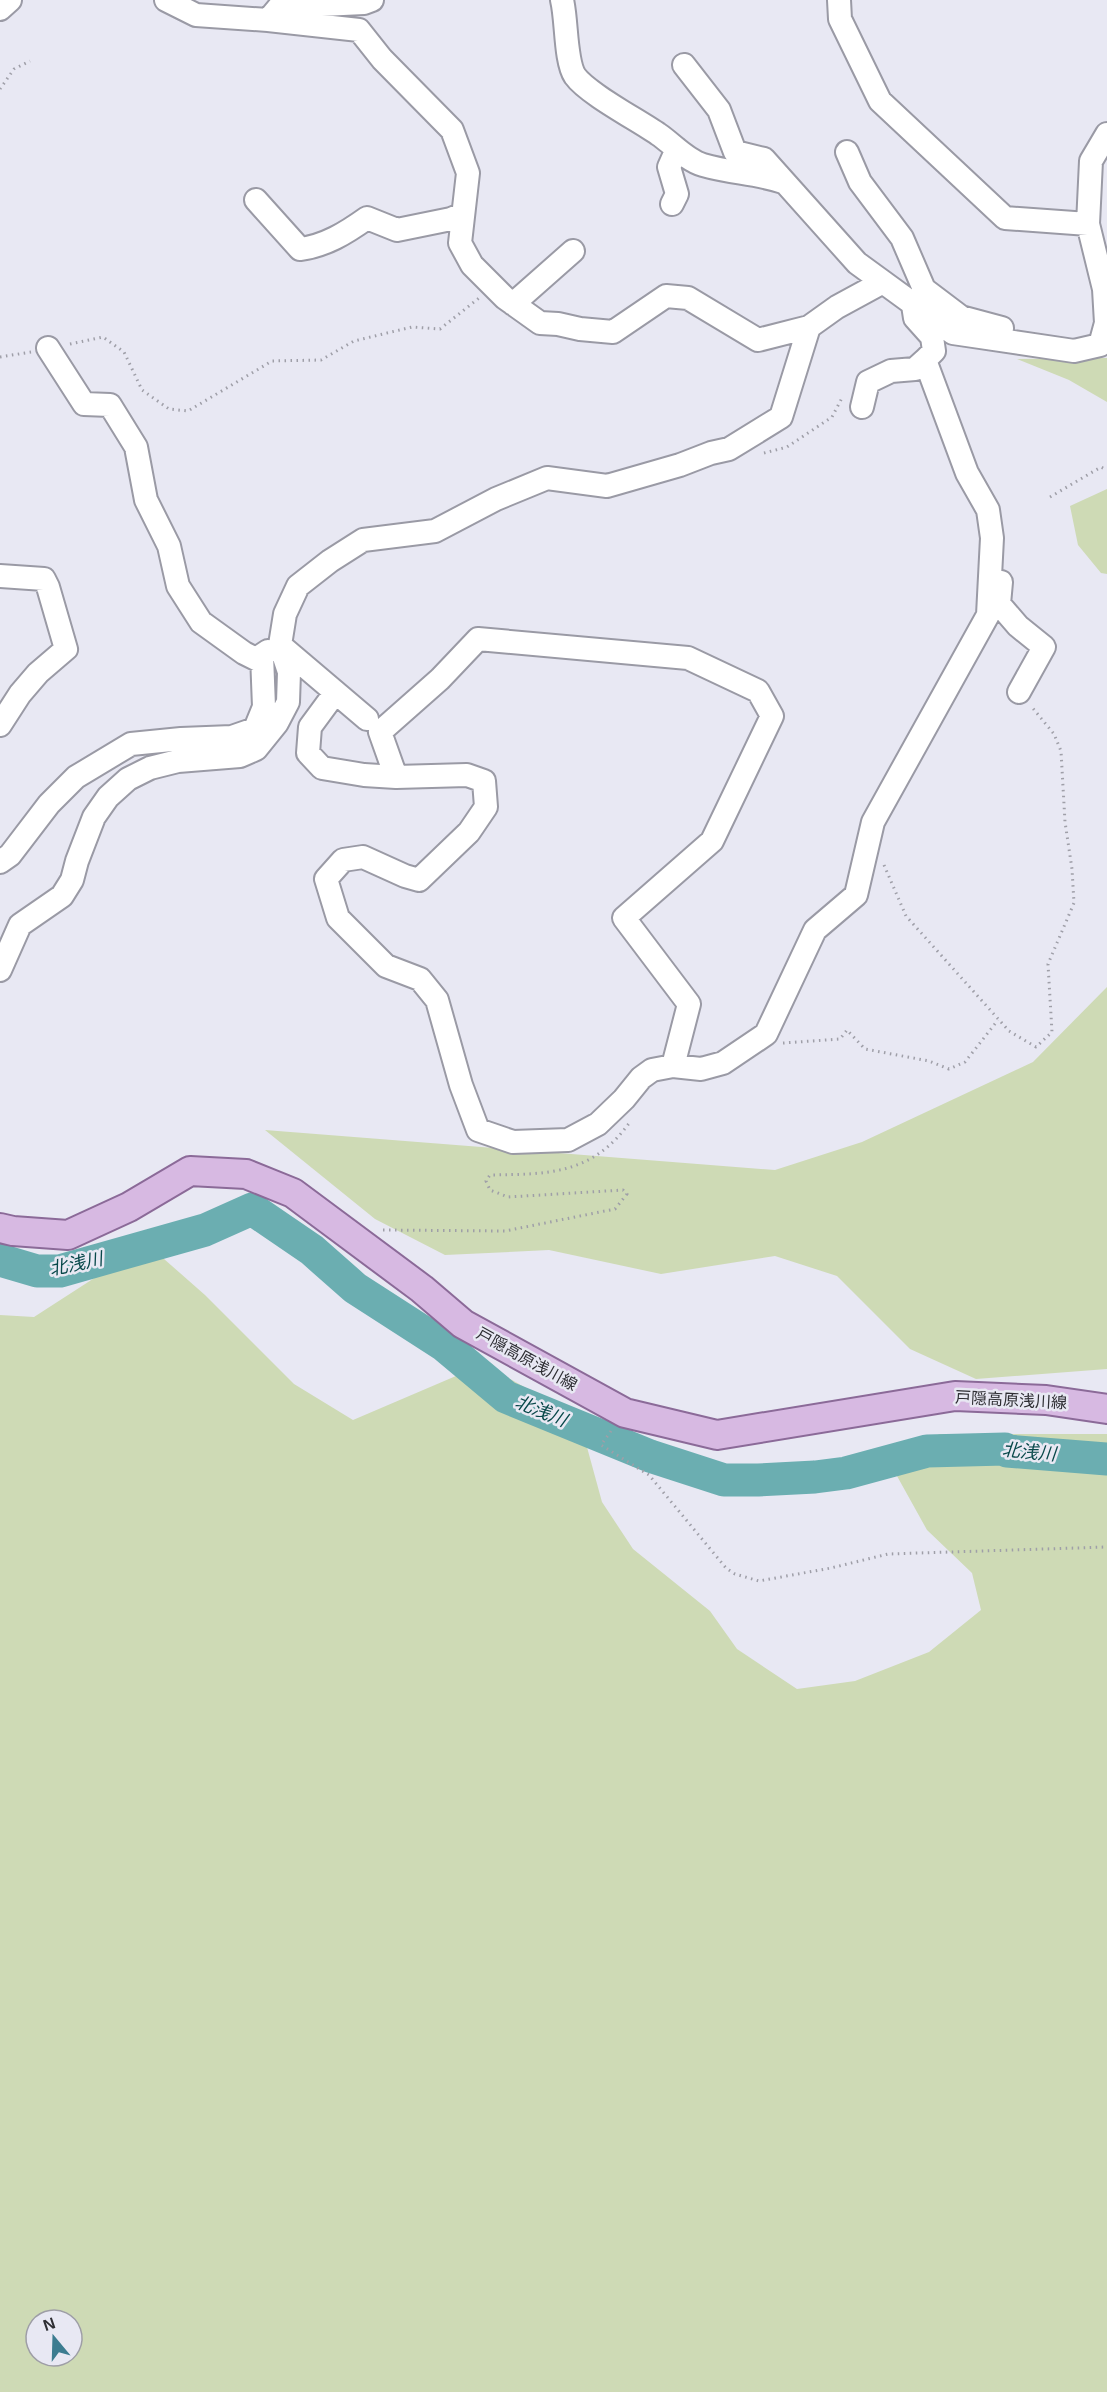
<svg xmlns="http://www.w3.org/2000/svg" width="1107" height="2392" viewBox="0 0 1107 2392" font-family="Helvetica,'Noto Sans JP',sans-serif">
<rect width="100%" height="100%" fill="#e8e8f3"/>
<path fill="#cedab5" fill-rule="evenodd" d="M1107,358V402L1069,380L1017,359Z
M1107,489V574L1101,573L1078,545L1070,506Z
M1107,987V1369L976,1379L910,1349L837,1276L775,1256L661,1274L549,1250L445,1255L375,1219L265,1130L775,1170L862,1142L1033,1062Z
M147,1244L205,1295L294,1384L353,1420L484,1364L579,1418L602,1502L633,1549L710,1611L737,1649L797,1689L855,1681L929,1652L981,1610L972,1573L927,1530L897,1476L939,1434H1107V2392H0V1315L34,1317ZM36,2320H72V2356H36Z"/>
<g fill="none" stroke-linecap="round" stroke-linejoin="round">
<path stroke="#6baeb1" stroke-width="33" d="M0,1260L37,1271H60L205,1230L252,1209L312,1250L355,1288L445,1346L506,1397L650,1456L724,1480H758L815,1477L846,1473L927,1451L1005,1449L1007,1451L1107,1459"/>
<g stroke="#9a9aa5" stroke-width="26">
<path id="minor" d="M166,0L196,15L268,20L359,30L382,59L452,130L468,173L460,243L472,265L505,298L540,323L558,324L580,329L613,332L666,296L688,298L758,340L809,327L837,307L883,282
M562,0C567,20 565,61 575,76C588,94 638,120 658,134C673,144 686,160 703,165C730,173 756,173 783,182
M839,0L840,19L880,101L1005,218L1088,224
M0,9L10,0
M269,19L279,7L364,3L372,0
M684,65L719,110L735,152L764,159L857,263L953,333L1074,351L1100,345L1106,323L1104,289L1088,224L1091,161L1107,134
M847,152L860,182L902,238L924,289L961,317L1002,328
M256,200L300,249C325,246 346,233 367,218L397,230L451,219L463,214
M672,204L677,194L669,167L677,149
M513,304L573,251
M48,348L84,404L110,405L136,447L146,500L169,546L178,586L201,622L244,653L262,662
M862,407L868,382L891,371L915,369L925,360
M0,576L44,579L48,587L66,649L38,673L20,694L0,725
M1001,582L999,604L1018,626L1044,647L1019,692
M281,646L367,719
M335,693L310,727L308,753L322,768L364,775L396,777L467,775L484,781L486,807L469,832L419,880L405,876L363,857L343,860L326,879L338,918L386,966L420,979L437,1000L461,1085L478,1130L513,1142L568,1140L598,1124L624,1099L641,1078L652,1070L673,1066
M396,777L380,732L440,679L478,639L688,658L758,691L772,716L712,841L624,918L689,1004L673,1066L701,1069L723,1063L766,1034L815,930L856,895L873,822L988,615L992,538L988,510L967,473L925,360L934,351L932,337L915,318L913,305
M0,862L10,855L49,804L76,777L131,744L181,739L232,737L255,729L264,707L262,655L268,651
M0,970L20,925L62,896L72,880L77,861L94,817L108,797L128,779L150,768L178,761L240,756L256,749L277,723L288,702L289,672L280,645L285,614L298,586L330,561L363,540L435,531L496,499L547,478L607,486L680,465L711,453L729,449L781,417L809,327"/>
</g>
<g stroke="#8b6a98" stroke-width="32">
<path id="major" d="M0,1228L13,1231L68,1235L129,1207L190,1171L246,1174L293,1193L422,1289L463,1324L625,1413L717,1435L955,1396L1046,1400L1107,1409"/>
</g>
<path stroke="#9f9fa8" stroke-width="3" stroke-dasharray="1.5 4.5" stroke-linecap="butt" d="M0,89L14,69L30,61
M70,344L103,337L124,352L142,390L169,409L188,411L272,361L321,360L354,341L412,327L440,329L479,298
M0,357L31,352
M764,453L787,447L832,417L843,396
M1050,497L1101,467L1107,470
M884,865L906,916L1009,1031L1036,1047L1052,1032L1048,964L1074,903L1072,869L1065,822L1061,751L1054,734L1031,706
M783,1043L840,1039L847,1030L865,1049L929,1061L949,1069L965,1062L998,1020
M383,1230L505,1231L615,1209L627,1194L623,1190L508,1197L490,1190L486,1181L490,1175C549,1174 592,1175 630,1122
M611,1431L601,1445L649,1475L726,1568L735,1574L759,1581L831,1568L888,1554L1107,1547"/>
<use href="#minor" stroke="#fff" stroke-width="22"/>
<use href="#major" stroke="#d7b9e2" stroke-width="28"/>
</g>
<g text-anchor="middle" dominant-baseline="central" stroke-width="5" stroke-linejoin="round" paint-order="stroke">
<g font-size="16" fill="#2e2e33" stroke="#e8e8f3">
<text transform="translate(527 1359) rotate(29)">戸隠高原浅川線</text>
<text transform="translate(1011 1400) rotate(3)">戸隠高原浅川線</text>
</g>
<g font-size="18" font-style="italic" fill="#08484a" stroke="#e8e8f3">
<text transform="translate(76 1264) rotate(-12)">北浅川</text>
<text transform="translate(541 1411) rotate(22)">北浅川</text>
<text transform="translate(1029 1452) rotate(5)">北浅川</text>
</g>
</g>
<g transform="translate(54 2338) rotate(341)"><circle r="28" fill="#e8e8f3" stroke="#9e9ea6" stroke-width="1.5"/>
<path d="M0-4.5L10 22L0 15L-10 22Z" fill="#3c7c90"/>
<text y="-9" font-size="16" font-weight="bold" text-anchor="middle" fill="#2e2e33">N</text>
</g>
</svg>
